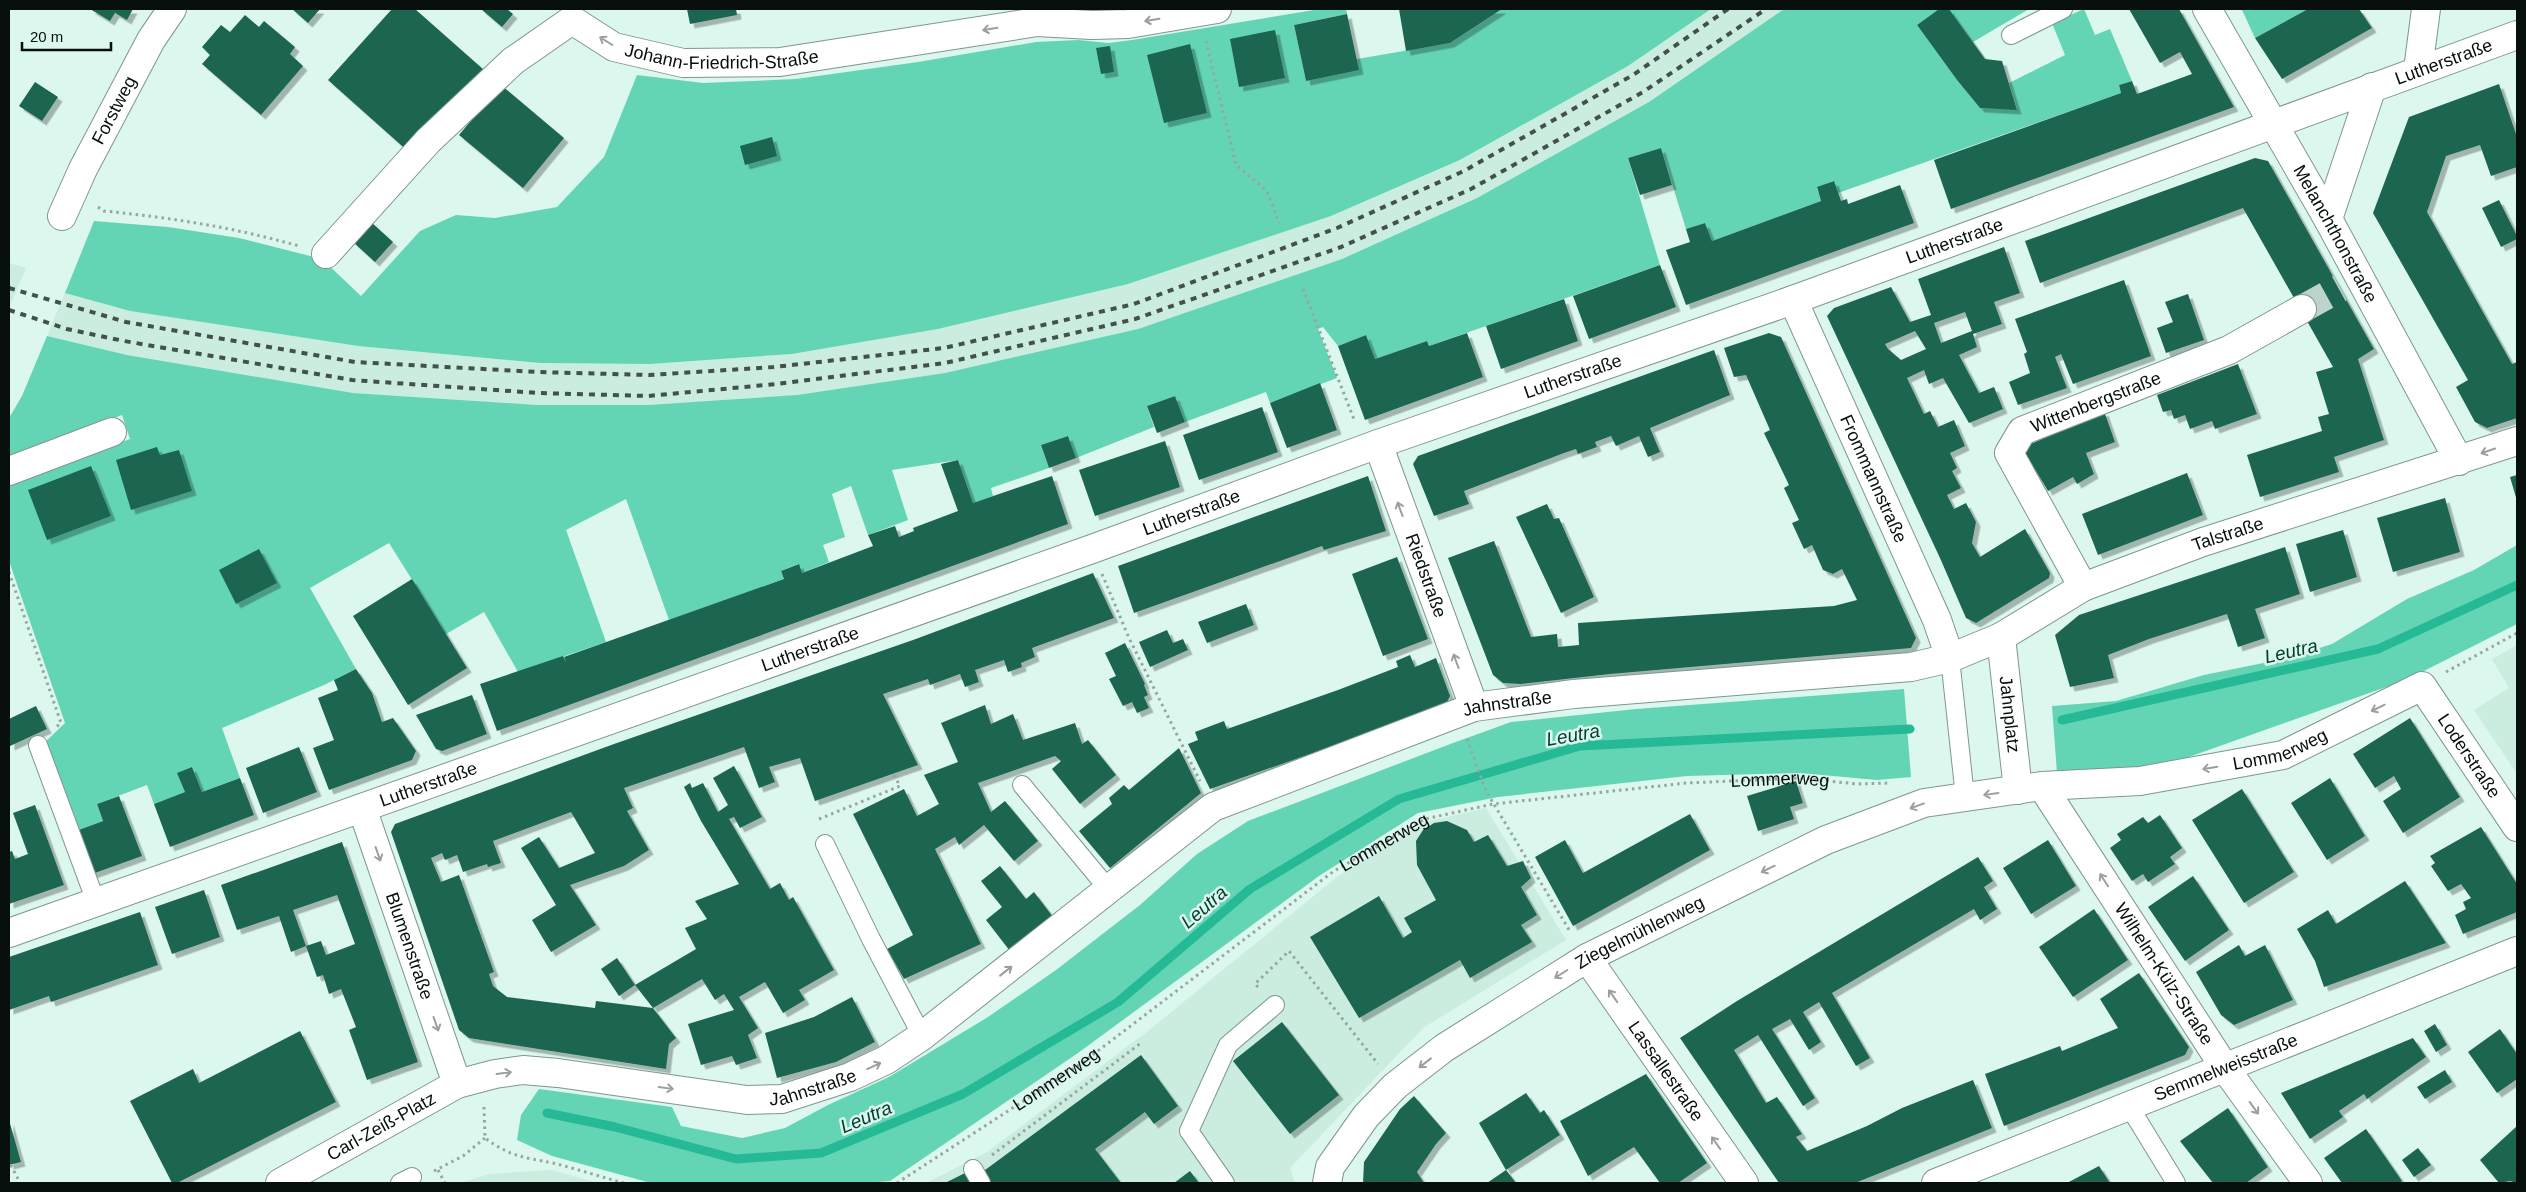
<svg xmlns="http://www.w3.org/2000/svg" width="2526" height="1192" viewBox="0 0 2526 1192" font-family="Helvetica,sans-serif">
<defs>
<filter id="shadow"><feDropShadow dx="4.5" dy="4.5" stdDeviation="0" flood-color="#0004"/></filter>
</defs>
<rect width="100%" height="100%" fill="#dcf7ed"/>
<path fill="#caede0" d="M1711,9H1784L1649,102L1477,198L1342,259L1138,329L945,373L797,395L648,405H537L353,393L127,355L47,336L65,293L130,311L358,346L540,363L650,364L792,354L938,329L1128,284L1331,216L1461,160L1628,66Z
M9,263L26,268L9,308Z
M2517,645V774L2474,710L2509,688L2492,659Z
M1486,808L1566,940L1423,1028L1290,1168L1295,1183H926L987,1152L1148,1031L1337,877L1426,822Z
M551,1170L599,1183H460L489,1174Z"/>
<path fill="#64d5b4" d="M1320,9H1346L1347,14L1294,25L1306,81L1357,59L1450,43L1502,9H1711L1628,66L1460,160L1331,216L1128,284L938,329L792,354L650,364L540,363L358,346L130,311L65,293L94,221L168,227L239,238L322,259L361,296L420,231L456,215L495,218L557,207L604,157L637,75L703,83L796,79L918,62L1036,42L1078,40L1109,43L1132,40Z
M1784,9H1939L1917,25L1957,80L1980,108L2017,109L2009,83L2065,55L2052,23L2084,9L2095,35L2110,29L2132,81L2119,85L2121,93L1838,193L1833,181L1817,188L1821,201L1712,241L1705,223L1686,229L1661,148L1628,158L1660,265L1429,346L1427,341L1375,359L1366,335L1338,346L1323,327L1318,329L1337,378L1270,403L1266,392L1185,422L1175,396L1147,406L1154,427L1076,458L1068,436L1041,445L1049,468L991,488L993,496L973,503L958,460L892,470L908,520L868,535L851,486L832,494L845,537L823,545L829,562L802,573L798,564L781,571L784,579L669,620L626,499L566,530L606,642L518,672L484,612L446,634L389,543L310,588L356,669L324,685L222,728L240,778L202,792L192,767L178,773L185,792L154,804L147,785L97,804L103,821L76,831L41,746L65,723L9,561V484L130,439L122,415L9,460V418L22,396L47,336L127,355L353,393L537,405H648L797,395L945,373L1138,329L1342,259L1477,198L1649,102Z
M1949,9H2029L1973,42Z
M2245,9H2308L2255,38L2242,10Z
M2517,545V624L2406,680L2155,769L2057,773L2052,706L2116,701L2204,675L2288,658L2332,644L2407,599L2474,570Z
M1904,689L1911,777L1877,780L1800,773L1687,776L1498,797L1418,813L1319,876L1078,1053L890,1181L865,1183H651L552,1156L517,1140L521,1115L539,1089L672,1107L681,1126L742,1138L785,1128L828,1105L889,1077L988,1017L1056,970L1140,905L1197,854L1248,821L1453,743L1511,722L1636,709Z"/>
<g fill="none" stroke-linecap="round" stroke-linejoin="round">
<path stroke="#26b995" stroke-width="9" d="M2062,720L2378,649L2517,585
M547,1113L615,1127L736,1159L821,1153L963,1094L1118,1002L1250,889L1399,799L1580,746L1910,729"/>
</g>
<path fill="#1c6551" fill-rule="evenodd" filter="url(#shadow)" d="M90,9H133L127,20L115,13L110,21Z
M292,9H320L308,23Z
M392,9H415L484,70L410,153L328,80Z
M481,9H507L513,14L502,27Z
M687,9H736L737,15L690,24Z
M1399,9H1502L1450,43L1406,51Z
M1939,9H1949L1985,59L2002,61L2017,110L1980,108L1957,80L1917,25Z
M2129,9H2179L2234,107L1951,209L1934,160L2121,93L2119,85L2132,81L2137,94L2192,74L2180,52L2160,63Z
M2308,9H2359L2372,28L2282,79L2255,38Z
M1347,14L1359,70L1306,81L1294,25Z
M245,15L259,27L264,21L295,47L290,54L303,66L261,115L202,64L210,55L202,47L221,25L230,32Z
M1275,30L1285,78L1239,87L1230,39Z
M1190,44L1207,113L1164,123L1147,55Z
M1110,46L1114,72L1101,74L1096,48Z
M35,82L58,97L42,121L19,106Z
M2499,84L2517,137V167L2491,176L2480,145L2446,156L2427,212L2512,364L2517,362V418L2487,428L2475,422L2456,387L2468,380L2373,213L2409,117Z
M501,85L564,138L523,188L459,135Z
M772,137L777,156L745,165L740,146Z
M1661,148L1672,185L1640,195L1628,158Z
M2255,158L2268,161L2374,349L2358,359L2384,440L2334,457L2339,472L2260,497L2247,455L2322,431L2318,417L2329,414L2316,372L2333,367L2243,208L2040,283L2025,241Z
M1834,181L1841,201L1847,199L1848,204L1900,185L1914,223L1686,305L1666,250L1690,242L1686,229L1705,223L1712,241L1821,201L1817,187Z
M2499,200L2517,236V239L2501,247L2482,208Z
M371,222L393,242L375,262L353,242Z
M2004,247L2020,293L1994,302L2002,324L1973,334L1977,347L1959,355L1979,393L1994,387L2003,409L1969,423L1943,378L1929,384L1924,370L1907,378L1924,414L1930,411L1938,427L1954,420L1965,446L1950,453L1957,468L1952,471L1961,488L1947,495L1954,509L1966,503L1976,522L1972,543L1980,557L2025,529L2050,573L2049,578L1976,623L1966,618L1940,558L1827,316L1834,308L1891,287L1910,322L1931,315L1918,279ZM1965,312L1972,331L1941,343L1934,323ZM1915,331L1926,349L1901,360L1888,349L1885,344Z
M1660,265L1676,307L1589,339L1573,296Z
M2124,280L2151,356L2073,384L2061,354L2055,357L2067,388L2018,405L2009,382L2030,373L2024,354L2027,352L2015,319Z
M2188,294L2204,340L2166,353L2157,328L2173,322L2165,302Z
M1564,299L1578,341L1501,369L1486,326Z
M1467,333L1483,377L1365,420L1338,346L1366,335L1375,359L1427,341L1429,346Z
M1769,333L1781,337L1916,638L1911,648L1610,674L1521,684L1503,683L1493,675L1448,558L1494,541L1531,637L1557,634L1558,647L1579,645L1578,623L1834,606L1857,600L1842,569L1833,574L1823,570L1812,545L1804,549L1792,523L1799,520L1784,488L1789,485L1764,433L1770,430L1746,375L1734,377L1724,348Z
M1714,350L1730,395L1650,428L1660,452L1648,457L1639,436L1616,446L1611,436L1595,442L1597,447L1578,454L1576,449L1564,453L1464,491L1469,504L1434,516L1413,464L1418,456Z
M2238,364L2257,414L2215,429L2212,421L2190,429L2185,415L2174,419L2171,410L2163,412L2157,395Z
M1320,383L1337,430L1287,448L1270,403Z
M1175,396L1185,422L1157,433L1147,406Z
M1262,407L1278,452L1199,480L1183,435Z
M2104,411L2115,442L2086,453L2094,474L2077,484L2073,477L2048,491L2022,448Z
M1068,436L1076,458L1049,468L1041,445Z
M1165,441L1180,487L1095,516L1079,470Z
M157,447L160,455L179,450L192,491L131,510L116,460Z
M958,460L973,503L1052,476L1068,524L497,731L480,684L563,656L567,664L564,657L784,579L781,571L799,564L802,573L873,546L868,535L895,526L899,537L914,531L913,528L958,511L941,464Z
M91,466L111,516L47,540L28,490Z
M2187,473L2203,515L2098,555L2082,514Z
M2517,475V501L2510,477Z
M1368,476L1386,531L1324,550L1322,546L1134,613L1118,566Z
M2445,498L2460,552L2393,572L2377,518Z
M1547,504L1554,519L1559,518L1594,597L1561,613L1516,517Z
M2343,530L2357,577L2310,592L2296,544Z
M2285,547L2300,594L2255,609L2265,638L2238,647L2227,614L2149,639L2108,655L2114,678L2070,687L2055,635L2079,615Z
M259,549L277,583L236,604L219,570Z
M1397,557L1428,639L1383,656L1352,574Z
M1093,573L1114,618L1032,648L1035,657L1021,663L1022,667L1008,672L1004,660L975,670L979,682L965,687L960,674L930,685L928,679L883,694L918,765L815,801L800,758L769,767L775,782L759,788L744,747L624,788L633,808L627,811L649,850L624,866L570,885L596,925L551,952L532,920L556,905L521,848L539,837L559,868L595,853L571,812L493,841L501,863L488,867L487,864L463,872L457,855L445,860L442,853L431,858L441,882L459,875L494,972L489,974L493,986L507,997L595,1008L596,1001L653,1008L676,1038L669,1044L666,1069L469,1038L459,1030L391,832L395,824L614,744L913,640Z
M412,579L467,668L408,705L353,616Z
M1246,604L1254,625L1207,643L1198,622Z
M1167,630L1173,643L1183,639L1188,650L1150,667L1139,642Z
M1125,643L1145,684L1144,685L1148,695L1144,697L1149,708L1137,713L1132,702L1123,706L1109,679L1116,676L1105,653Z
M1410,655L1415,667L1436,658L1450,696L1446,704L1356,738L1210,789L1188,744L1198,740L1195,732L1224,721L1227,729L1338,690L1398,667L1396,661Z
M356,669L372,693L382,722L393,718L416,751L412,760L329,790L313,748L334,740L318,698L338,690L334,680Z
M472,695L487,734L442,751L436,749L416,715Z
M985,705L991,724L1013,714L1023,740L1075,723L1082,744L1088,740L1116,775L1080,804L1052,769L1061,761L1055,756L978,783L991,812L1005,801L1038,841L1014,861L984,825L959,845L955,837L935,849L981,944L904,979L887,949L913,935L853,814L904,789L917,816L939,804L924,775L958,762L941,723Z
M36,706L47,729L10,746L9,719Z
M2410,718L2460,797L2403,833L2383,801L2401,789L2394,776L2375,788L2353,754Z
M299,747L317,792L263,813L246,768Z
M1179,748L1201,793L1110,868L1079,831L1112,804L1109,798L1124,785L1129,790Z
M734,766L762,817L740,828L734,817L729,819L770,889L780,883L789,900L793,897L834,970L799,990L805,1000L783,1013L765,982L739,997L758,1028L748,1035L757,1058L736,1065L732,1056L701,1065L688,1024L734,1010L724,994L715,1000L702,979L653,1008L635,985L696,949L685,928L707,919L695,901L739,884L701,821L684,787L690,783L692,788L703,783L718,812L728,805L713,778Z
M192,767L202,792L240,778L254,815L170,847L154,804L185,792L177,773Z
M2330,778L2365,836L2327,860L2291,803Z
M1796,781L1803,803L1790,807L1794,819L1758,831L1747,796Z
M2242,789L2294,872L2244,903L2192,820Z
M119,796L142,856L92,874L76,831L103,821L97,804Z
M35,805L64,885L9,904V852L12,851L15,859L28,854L13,813Z
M1690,814L1710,850L1573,926L1535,857L1565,840L1583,873Z
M2160,815L2182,848L2170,857L2175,864L2148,882L2143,874L2132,881L2110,848L2121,840L2117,834L2143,817L2148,823Z
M1447,821L1467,830L1474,842L1488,835L1507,866L1523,861L1531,878L1521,887L1537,915L1521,925L1532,942L1470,978L1460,960L1359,1018L1310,937L1379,896L1403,938L1412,932L1404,918L1436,900L1417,865L1416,841L1423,830L1434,823Z
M2481,827L2517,884V912L2463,934L2455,915L2466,909L2463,902L2471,898L2461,884L2448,891L2431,866L2435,863L2430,856Z
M2048,840L2076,886L2031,914L2003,868Z
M342,842L418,1062L367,1080L349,1030L356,1027L341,989L329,994L323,975L317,977L306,946L321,941L326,955L355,944L337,895L293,910L306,946L291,952L279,916L237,930L221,885Z
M1978,857L1993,881L1984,887L1997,909L1980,920L1974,909L1832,993L1870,1058L1856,1066L1819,1002L1803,1012L1821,1042L1809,1050L1790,1019L1772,1029L1815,1098L1803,1106L1758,1035L1734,1050L1766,1103L1777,1097L1802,1134L1796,1137L1807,1151L1867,1126L1902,1108L1973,1080L1992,1128L1855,1183H1779L1680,1038L1737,1001Z
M1000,866L1026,899L1034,892L1053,917L1010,951L986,920L1002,907L981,881Z
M2193,876L2229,930L2185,961L2148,907Z
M2405,881L2446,943L2324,987L2315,961L2297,929L2328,910L2336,924Z
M204,890L220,937L172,954L155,907Z
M2094,909L2128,960L2073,997L2039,947Z
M140,912L158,965L51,1002L49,996L9,1010V957Z
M2239,945L2245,956L2265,945L2293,1000L2234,1025L2221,1015L2196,972Z
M617,958L635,985L619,996L601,969Z
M2139,973L2189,1047L2185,1055L2004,1126L1985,1074L2060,1046L2062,1051L2118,1028L2100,999Z
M852,997L875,1042L836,1062L777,1078L765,1033L814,1017Z
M1282,1022L1339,1095L1290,1134L1233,1061Z
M2435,1024L2447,1045L2436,1052L2424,1031Z
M2500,1029L2517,1054V1079L2497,1093L2468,1052Z
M300,1031L336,1102L177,1183H172L130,1101L193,1069L199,1083Z
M2413,1038L2426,1057L2367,1099L2364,1094L2339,1111L2343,1117L2310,1139L2281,1093Z
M1141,1055L1178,1106L1154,1124L1145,1112L1095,1149L1121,1183H989L981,1173Z
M2445,1070L2452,1082L2425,1099L2417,1087Z
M1646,1074L1707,1163L1678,1183H1660L1634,1147L1588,1176L1560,1121Z
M1526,1093L1540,1113L1544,1110L1560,1135L1506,1170L1516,1183H1487L1506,1170L1479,1123Z
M1414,1096L1446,1133L1436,1144L1417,1172L1424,1183H1363L1364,1162L1400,1109Z
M2228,1108L2268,1167L2246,1183H2213L2180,1141Z
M9,1120L21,1162L9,1165Z
M2517,1126V1183L2510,1181L2499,1183L2480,1160Z
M2366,1129L2402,1181L2399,1183H2342L2324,1158Z
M2418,1148L2431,1165L2414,1177L2402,1160Z
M2099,1166L2110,1183H2067Z
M1190,1171L1199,1183H1174Z
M965,1173L970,1183H945Z"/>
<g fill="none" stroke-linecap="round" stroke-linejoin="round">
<path stroke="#bcd4cb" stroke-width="28" stroke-dasharray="28 14" stroke-linecap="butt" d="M2302,309L2340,288"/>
<g stroke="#7f978e" stroke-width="20">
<path id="lane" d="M2011,35L2063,9
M1950,658L1965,797
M38,745L96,902
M1022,785L1110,891
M825,844L871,939L922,1036
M2129,1106L2176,1183
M973,1169L981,1183
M400,1183L412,1177
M1225,1183L1189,1131L1228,1045L1275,1005"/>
</g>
<g stroke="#7f978e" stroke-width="30">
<g id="street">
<path id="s2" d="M2207,9L2328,219L2459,461"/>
<path id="s3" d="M572,20L614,47L683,63L780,62L1037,22L1092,25L1128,24L1217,9"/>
<path d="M2418,70L2426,9"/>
<path id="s4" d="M62,216L83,169L151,40L172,9"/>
<path d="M2328,219L2372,87"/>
<path d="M326,254L428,141L513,61L572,20"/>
<path id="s5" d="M1793,300L1937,620L1950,658"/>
<path id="s6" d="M1378,444L1474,707"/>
<path d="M9,471L112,432"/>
<path id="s7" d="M2083,587L2009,453L2022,431L2229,350L2302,309"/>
<path id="s8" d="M2001,637L2018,790"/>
<path id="s9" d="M2042,786L2225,1068L2308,1183"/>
<path id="s10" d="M362,808L457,1084"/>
<path id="s11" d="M1587,958L1744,1183"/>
<path id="s12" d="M280,1183L457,1084L495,1074L523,1070L558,1073L747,1100L782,1099L850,1077L886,1060L922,1036L1213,807L1474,707L1574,694L1911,667L1950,658L2001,637L2083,587L2203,542L2517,441"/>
<path id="s13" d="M1327,1183L1330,1167L1366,1116L1395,1086L1444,1048L1587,958L1826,840L1924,803L2042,786L2140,781L2283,755L2422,686L2517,827"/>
<path id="s14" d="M1936,1183L2517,951"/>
</g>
</g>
<g stroke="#7f978e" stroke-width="30">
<g id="secondary">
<path id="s15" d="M9,933L1092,549L1378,444L1793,300L2517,35"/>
</g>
</g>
<g stroke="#93a8a0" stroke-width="3" stroke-dasharray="2.5 4" stroke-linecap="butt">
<path d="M1206,41L1236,165L1267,191L1279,223"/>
<path d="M98,207L104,211C173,218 232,227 299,246"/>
<path d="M1303,289L1355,422"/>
<path d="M9,572L61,723L54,729"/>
<path d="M1102,574L1129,638L1200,781"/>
<path d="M2446,672L2517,633"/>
<path d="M1467,739L1486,791L1571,933"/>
<path d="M819,819L900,786L893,773"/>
<path d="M1258,987L1255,984L1289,951L1378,1064"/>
<path d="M484,1107L485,1138C511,1157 523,1157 553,1163C577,1169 601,1177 624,1183"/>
<path d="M992,1155L1141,1043"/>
<path d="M11,1165L20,1183"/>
<path d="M438,1170L445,1183"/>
<path d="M434,1171L463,1156L485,1138"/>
<path id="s1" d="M897,1183L1082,1063L1334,871L1425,819L1493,804L1687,783L1799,778L1857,784L1889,783"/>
</g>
<use href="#lane" stroke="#fff" stroke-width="18"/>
<use href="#street" stroke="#fff" stroke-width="28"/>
<use href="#secondary" stroke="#fff" stroke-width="28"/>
<path stroke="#43504b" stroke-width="4" stroke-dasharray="6 6" stroke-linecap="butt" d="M9,288L126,322L355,362L538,372L649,375L774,367L944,348L1134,304L1337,228L1464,171L1633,75L1728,9
M9,310L67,329L124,341L352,380L539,393L648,396L776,384L945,363L1135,319L1341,247L1471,189L1643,92L1766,9"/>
</g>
<defs><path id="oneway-shaft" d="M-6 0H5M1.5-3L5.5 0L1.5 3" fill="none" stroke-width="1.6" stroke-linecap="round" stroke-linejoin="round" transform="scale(1.25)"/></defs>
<g stroke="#9c9f9e">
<use href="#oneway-shaft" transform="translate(1152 20) rotate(171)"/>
<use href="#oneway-shaft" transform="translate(990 29) rotate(171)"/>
<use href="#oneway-shaft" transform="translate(606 41) rotate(-148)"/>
<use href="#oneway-shaft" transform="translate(2488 451) rotate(161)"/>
<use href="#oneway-shaft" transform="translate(1400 509) rotate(-110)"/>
<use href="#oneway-shaft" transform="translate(1456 661) rotate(-110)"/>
<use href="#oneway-shaft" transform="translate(2378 708) rotate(154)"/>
<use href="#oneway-shaft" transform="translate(2210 768) rotate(170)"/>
<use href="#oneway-shaft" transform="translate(1991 794) rotate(172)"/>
<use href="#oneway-shaft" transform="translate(1917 806) rotate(160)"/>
<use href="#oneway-shaft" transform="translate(378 854) rotate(71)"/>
<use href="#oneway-shaft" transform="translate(1768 869) rotate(154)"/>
<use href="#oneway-shaft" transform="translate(2104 880) rotate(-123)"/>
<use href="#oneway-shaft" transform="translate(1006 971) rotate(-38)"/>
<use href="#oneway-shaft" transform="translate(1561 974) rotate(148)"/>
<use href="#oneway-shaft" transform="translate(1613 996) rotate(-125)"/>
<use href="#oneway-shaft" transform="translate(436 1024) rotate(71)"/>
<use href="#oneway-shaft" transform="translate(1425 1063) rotate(142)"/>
<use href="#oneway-shaft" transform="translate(874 1066) rotate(-25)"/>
<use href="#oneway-shaft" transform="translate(504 1073) rotate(-7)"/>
<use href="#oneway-shaft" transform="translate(666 1088) rotate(8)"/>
<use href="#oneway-shaft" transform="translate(2254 1108) rotate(54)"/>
<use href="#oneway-shaft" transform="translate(1716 1143) rotate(-125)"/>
</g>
<g text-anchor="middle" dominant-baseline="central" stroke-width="5" stroke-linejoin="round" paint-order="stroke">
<g font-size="18" fill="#070f0c" stroke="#dcf7ed">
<text stroke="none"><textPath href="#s3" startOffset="159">Johann-Friedrich-Straße</textPath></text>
<text stroke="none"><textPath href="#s15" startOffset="2586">Lutherstraße</textPath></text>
<text stroke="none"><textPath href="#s4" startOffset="118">Forstweg</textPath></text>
<text stroke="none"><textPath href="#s2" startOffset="259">Melanchthonstraße</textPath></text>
<text stroke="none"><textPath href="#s15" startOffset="2065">Lutherstraße</textPath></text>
<text stroke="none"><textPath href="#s15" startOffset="1660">Lutherstraße</textPath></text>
<text stroke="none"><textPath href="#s7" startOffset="258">Wittenbergstraße</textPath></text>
<text stroke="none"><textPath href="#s5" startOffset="196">Frommannstraße</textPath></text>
<text stroke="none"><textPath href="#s15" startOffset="1255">Lutherstraße</textPath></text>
<text stroke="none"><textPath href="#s12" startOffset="2120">Talstraße</textPath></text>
<text stroke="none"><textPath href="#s6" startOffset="140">Riedstraße</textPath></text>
<text stroke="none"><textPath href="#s15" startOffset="850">Lutherstraße</textPath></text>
<text stroke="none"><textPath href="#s12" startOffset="1369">Jahnstraße</textPath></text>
<text stroke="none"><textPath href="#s8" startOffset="78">Jahnplatz</textPath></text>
<text stroke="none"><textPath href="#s13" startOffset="1084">Lommerweg</textPath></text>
<text stroke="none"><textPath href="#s13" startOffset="1325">Loderstraße</textPath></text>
<text stroke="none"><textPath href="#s1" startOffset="1000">Lommerweg</textPath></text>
<text stroke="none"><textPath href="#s15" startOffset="445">Lutherstraße</textPath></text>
<text stroke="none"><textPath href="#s1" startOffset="595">Lommerweg</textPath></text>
<text stroke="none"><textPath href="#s13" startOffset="410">Ziegelmühlenweg</textPath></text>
<text stroke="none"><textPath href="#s10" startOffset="146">Blumenstraße</textPath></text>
<text stroke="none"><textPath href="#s9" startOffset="224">Wilhelm-Külz-Straße</textPath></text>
<text stroke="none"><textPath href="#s14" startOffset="312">Semmelweisstraße</textPath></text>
<text stroke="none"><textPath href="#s11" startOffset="138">Lassallestraße</textPath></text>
<text stroke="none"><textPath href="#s1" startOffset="190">Lommerweg</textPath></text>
<text stroke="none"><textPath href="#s12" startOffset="564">Jahnstraße</textPath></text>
<text stroke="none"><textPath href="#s12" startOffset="116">Carl-Zeiß-Platz</textPath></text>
</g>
<g font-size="19" font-style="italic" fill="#003e2f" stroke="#dcf7ed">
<text transform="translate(2291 651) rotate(-13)">Leutra</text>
<text transform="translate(1573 735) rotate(-10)">Leutra</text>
<text transform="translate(1204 907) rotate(-41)">Leutra</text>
<text transform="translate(866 1117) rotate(-23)">Leutra</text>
</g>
</g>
<rect width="2526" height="1192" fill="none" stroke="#070f0c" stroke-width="20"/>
<path d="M22 42v8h89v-8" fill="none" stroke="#070f0c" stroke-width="2.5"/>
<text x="30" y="42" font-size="15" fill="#070f0c" stroke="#dcf7ed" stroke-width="4" paint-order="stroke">20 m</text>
</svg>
